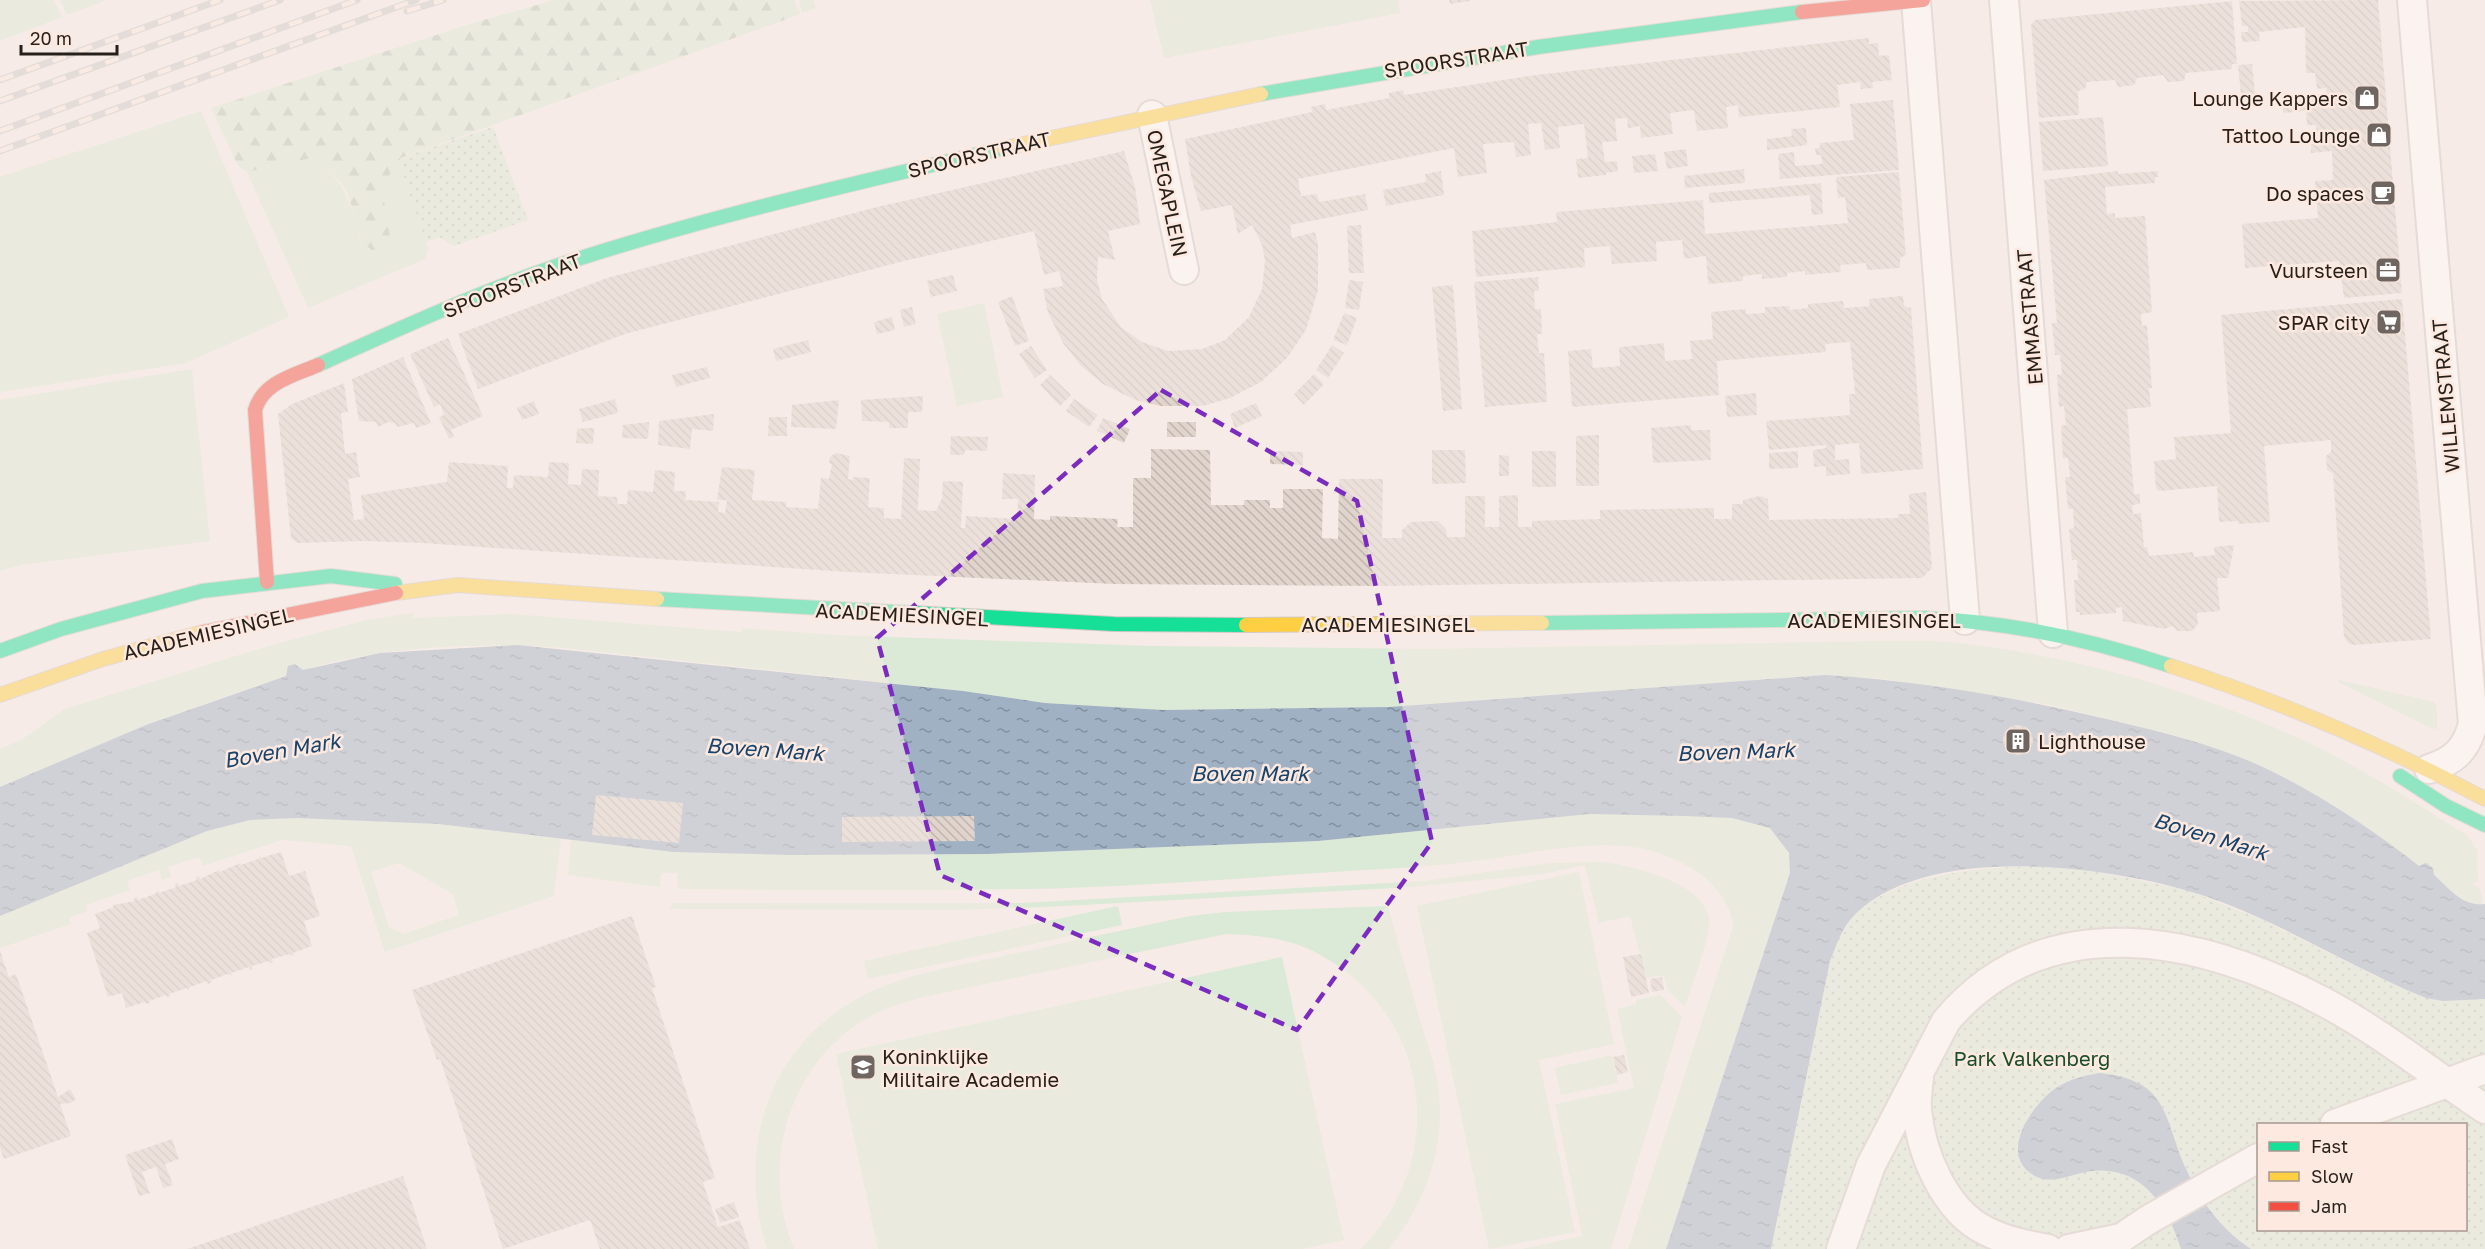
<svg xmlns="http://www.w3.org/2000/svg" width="2485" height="1249" viewBox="0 0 2485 1249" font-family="'Golos Text',sans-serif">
<defs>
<pattern id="forest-firs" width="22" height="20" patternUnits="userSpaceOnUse" patternTransform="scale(1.5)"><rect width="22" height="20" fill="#dbe9d7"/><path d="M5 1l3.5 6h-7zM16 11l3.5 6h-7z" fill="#bcc7b8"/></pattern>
<pattern id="park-dots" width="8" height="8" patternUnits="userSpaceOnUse" patternTransform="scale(1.5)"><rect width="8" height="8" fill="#dbe9d7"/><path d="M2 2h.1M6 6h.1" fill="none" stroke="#bcc7b8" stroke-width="1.8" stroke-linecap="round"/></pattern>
<pattern id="water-ripples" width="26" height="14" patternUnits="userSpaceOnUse" patternTransform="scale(1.5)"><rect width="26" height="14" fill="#a0b1c4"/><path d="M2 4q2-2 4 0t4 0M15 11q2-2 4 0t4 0" fill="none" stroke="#828f9e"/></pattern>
<pattern id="building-back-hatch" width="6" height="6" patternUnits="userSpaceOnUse" patternTransform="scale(1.5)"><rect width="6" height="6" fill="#e0d4cd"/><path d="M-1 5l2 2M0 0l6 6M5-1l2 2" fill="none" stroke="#c0b6af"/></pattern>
</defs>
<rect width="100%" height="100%" fill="#f6ebe6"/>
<path fill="#dbe9d7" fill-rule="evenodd" d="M0,0H54L62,17L0,41Z
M60,0H107L67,15Z
M781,0H794L800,14L787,19Z
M801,0H813L816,8L802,13L799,2Z
M1150,0H1398L1400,13L1164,58Z
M201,111L289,317L186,363L0,392V177Z
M311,158C347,181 350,202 360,241L390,236L382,189L398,159L428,248L425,259L308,308L247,172Z
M984,303L1003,397L957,406L937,314Z
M192,369L210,541L21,565L0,571V400Z
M413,613V618L511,614L741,632L742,628L835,635L1150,646L1432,649L1877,641C1901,641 1926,640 1950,642C2072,655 2191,689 2303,740C2356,765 2418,804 2468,836L2477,850L2478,882L2472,883L2480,889L2483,904L2472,906L2406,856L2299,787L2253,763L2178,736L2046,704L1883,679L1825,675L1389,707L1163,710L1045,703L963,691L564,648C492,643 417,645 346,659C316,665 288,676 259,685C170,714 86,750 0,787V749L21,740L65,709L265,647L367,620Z
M2339,680L2434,702L2437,706V728L2433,729L2338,682Z
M1590,814C1629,814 1741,808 1770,828C1785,838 1792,856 1790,873L1666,1249H1628L1733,926C1729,881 1673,852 1632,847C1585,841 1537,852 1490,859C1448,865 1407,868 1364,870C1251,877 1137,887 1024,889C909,891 793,890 678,889L677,873H661L660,887L568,875L571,840L673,852L791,855L988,854L1318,841Z
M297,818L438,824L561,839L554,896L385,952L351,846L282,840L203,866L199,857L168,867L171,877L162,880L159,870L127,881L130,890L86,905L87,911L69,918L71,924L0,948V916L207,831L250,820ZM399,863L453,894L459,915L403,934L389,927L371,872Z
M1604,862C1633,866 1704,883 1709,918C1712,935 1691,987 1685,1007L1667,989L1664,975L1646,978L1630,916L1599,923L1585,865L1542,874L1412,887L1045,907L952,910L670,909L673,903H1022L1425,881L1551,863Z
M1579,872L1614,1044L1539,1060L1575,1232L1489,1249L1417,906Z
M1118,906L1122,925L868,979L864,961Z
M1388,906C1398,943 1409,979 1419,1016C1424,1035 1432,1054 1436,1074C1449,1138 1429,1198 1389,1249H1361C1451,1158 1431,1011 1315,952C1287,938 1257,935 1226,934L923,997C903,1003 885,1008 867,1018C787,1065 760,1166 794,1249H767C737,1153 764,1053 855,1000C900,974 953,967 1003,956C1065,943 1127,929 1190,916L1225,912Z
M1282,957L1344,1240L1302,1249H878L836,1054Z
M1661,995L1682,1017L1611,1249H1522L1582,1236L1555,1104L1634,1088L1617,1009L1636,1004V1000Z
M1612,1055L1618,1083L1561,1095L1555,1068Z"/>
<path fill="url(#forest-firs)" d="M554,0H781L787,19L398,159L382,189L390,236L386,247L372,250C351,235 357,217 348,195C342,179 324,167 311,158L247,172L238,166L211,108L470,24Z"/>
<path fill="url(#park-dots)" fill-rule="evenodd" d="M493,127L528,220L454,246L439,237L426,242L398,159Z
M2032,866L2089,870L2187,890L2263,920L2373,975L2426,998L2443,1001L2485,999V1249H1771L1830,961C1834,951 1837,940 1842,931C1877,875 1973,868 2032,866ZM2258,1124H2466V1230H2258Z"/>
<path fill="url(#water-ripples)" d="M517,645L963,691L1045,703L1163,710L1389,707L1825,675C1923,681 2020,698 2115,721C2162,732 2210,744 2254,763C2312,789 2369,827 2419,866L2426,863L2433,868L2434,875C2450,889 2463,907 2485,904V999L2443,1001L2426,998C2357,970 2294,930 2224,903C2133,867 1923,836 1850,920C1840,932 1836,947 1830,961L1771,1249H1666L1790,873L1789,853L1770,828L1732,818L1685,816L1590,814L1318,841L988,854L791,855L673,852L438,824L297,818L250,820L207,831L0,916V787L146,725L286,676L288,666L295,664L303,670L380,653Z
M2099,1073C2171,1080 2163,1119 2187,1171C2201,1202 2222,1230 2251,1249H2181C2167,1204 2139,1162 2086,1172C2070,1175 2053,1184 2037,1177C1995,1157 2032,1104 2056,1088C2070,1079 2083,1076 2099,1073Z"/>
<path fill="url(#building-back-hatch)" d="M1449,0H1470V1L1450,4Z
M2378,0L2402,293L2344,298L2339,261L2245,268L2242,224L2318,218L2315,181L2333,180L2332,151L2311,153V144H2317L2316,125H2307L2306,111L2283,113L2282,98L2326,94V88L2317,89L2315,73H2306L2305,27L2259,32L2260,41L2242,42L2241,32H2248V26H2242L2239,1Z
M2232,1L2237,64H2232V69L2186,73L2184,81L2168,82L2163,75L2137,78L2134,85L2118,87L2115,80L2087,82L2085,89L2078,91L2079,115L2039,118L2031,25L2035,20Z
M1869,38V44L1878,43L1879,56L1889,55L1892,80L1872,82L1873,88L1861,89L1860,82L1837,85L1840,107L1739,117L1738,105L1726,107L1728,128L1697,131L1694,110L1670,113L1673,134L1641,138L1640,126L1628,128L1627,118L1615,119L1617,141L1602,142L1605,162L1617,161L1618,171L1606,173V175L1578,178L1576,159L1588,158L1584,124L1558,127L1560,148L1545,150L1541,123L1528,124L1531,155L1516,157L1514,142L1483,144L1487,173L1458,177L1454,148L1298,179L1301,196L1317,194L1319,202L1365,194L1368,210L1290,225L1292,238L1315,232L1318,244V290L1306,330L1287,358L1261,382L1230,398L1203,406H1161L1135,400L1103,384L1081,366L1063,343L1048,313L1043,289L1063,286L1059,271L1044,275L1034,231L904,261L625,334L478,389L458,334L607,278L873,208L1124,151L1135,187L1140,224L1108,231L1115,260L1098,257L1097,280L1102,299L1121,327L1142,342L1168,351L1202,349L1225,340L1249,317L1262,289L1265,261L1262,245L1252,225L1238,234L1232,205L1201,211L1191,176L1185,139L1312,112L1311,107L1325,104L1326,110L1389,98V93L1403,90L1404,95L1536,75Z
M2252,64L2255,94L2241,95L2238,65Z
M1893,100L1899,170L1780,179L1778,154L1794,152L1795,166L1822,164L1821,155H1816L1815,148H1820V143L1854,140L1850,104Z
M2103,117L2108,166L2043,171L2039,122Z
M1806,128L1807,145L1767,150V139L1792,136L1791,129Z
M1686,149L1688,166L1667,169L1664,152Z
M1655,154L1658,171L1634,173L1632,156Z
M1744,169L1745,183L1685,188L1684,176Z
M1441,171L1444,195L1386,206L1383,190L1426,182L1425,174Z
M2118,171V174L2158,171V177H2155V183L2105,187L2107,214L2115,213V218L2145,216L2152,312L2141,314L2142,326L2147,325L2152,388H2149L2151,407L2127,409L2134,494H2140V504L2132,505L2133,514L2141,513L2144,547H2147L2149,556L2193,552L2194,557L2215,555L2214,547L2234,545L2228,578H2217L2220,611L2197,613L2198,624L2192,631H2178L2172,626L2164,629L2123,621L2122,607L2116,608V613L2080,615V612H2076L2074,580H2078L2077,560H2072L2069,529L2074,528L2073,509H2068L2065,477H2070L2068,458H2063L2061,426L2066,425L2064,406L2059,407L2057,375L2062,374L2060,355H2055L2052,323H2057L2044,180Z
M1899,172L1906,255L1900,258V268L1867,270L1866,263L1840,265L1841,272L1805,275V271L1787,273V277L1762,279V274L1743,276V281L1708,284L1706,256L1684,259L1682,240L1656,242L1657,261L1612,264L1610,246L1584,248L1585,267L1476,277L1472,231L1557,222L1556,212L1703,200L1705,234L1848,223L1845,197L1838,198L1836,177Z
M1821,183L1823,214L1812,215L1810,195L1709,203V193Z
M1361,225L1364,273H1349L1347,226Z
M953,275L957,291L931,297L927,281Z
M1538,277L1539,291H1534L1535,309H1541L1542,334H1537L1539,353H1544L1547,402L1485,407L1474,282Z
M1349,280L1363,282L1359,310L1345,308Z
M1453,285L1462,409L1443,411L1432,287Z
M1012,296L1029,341L1015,346L998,302Z
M1903,296L1904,306L1911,308L1923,469L1861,474L1859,443L1835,445V460L1849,459L1850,474L1826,476V466L1814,467L1813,450L1826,448V445L1769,450L1766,421L1850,415L1849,394H1855L1850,342L1825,344L1826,352L1717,361L1719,395L1572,407L1568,351L1591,349L1593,368L1620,366L1619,347L1664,343L1665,361L1692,359L1690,341L1713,339L1711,312L1746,309V314L1765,313V307L1789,306L1790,310L1808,308V304L1843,301L1844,308L1870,306L1869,299Z
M2402,299L2431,639L2355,645L2349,644L2344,637L2333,473L2327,470L2326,456L2331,452V440L2264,446L2270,522L2238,524V521L2219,522L2217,486L2159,491L2156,489L2154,461L2176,459L2174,437L2231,433L2221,315Z
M912,307L916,324L904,327L900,310Z
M1344,313L1357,318L1347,345L1333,340Z
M892,317L895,330L877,334L874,322Z
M448,338L483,416L451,430L454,437L449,439L439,417L444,415L440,404L434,407L410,354Z
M808,340L811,352L776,361L773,349Z
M1332,345L1344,353L1328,378L1316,370Z
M1031,346L1047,370L1035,378L1019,354Z
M403,357L431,423L416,428L414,423L397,427L395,423L388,422L378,427L376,422L359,421L352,379Z
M707,367L710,378L676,387L672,375Z
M1314,374L1324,384L1304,405L1294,394Z
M1050,375L1071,395L1060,406L1040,385Z
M344,383L348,412L341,413L345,454L356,452L360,477L348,479L354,520L364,519L361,495L447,482L449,462L508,466L507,488H513L514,475L548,477L549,462L569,463L568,484L581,485L582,469L599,470L598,496L617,497L618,504H627L628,490L653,492L655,470L675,472L674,491H686L685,500L719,502L718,512L725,513L727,500H717L722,467L755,470L752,500L786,502V507L818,509L821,478L829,479L832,464H829L830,457L836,453L850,456L848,479L853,480V477L870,478L868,507L884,508V518L901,519L904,458L920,459L918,510L936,511L942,498L943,481L963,482L961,528H965L966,516L1017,519L1018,499H1002L1003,473L1035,475L1034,519L1050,520V516L1118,519L1117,527H1133V478H1151V449L1210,450L1211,505H1244V500H1270V508H1283V489H1323L1322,538L1338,539L1339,479H1383L1382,538H1402V530L1411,522L1438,521L1446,529L1447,537H1465V496H1485V527H1499V496L1518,495V527H1532V521L1600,519V510L1714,508V519H1732V504H1743V500L1760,496L1768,499L1769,520L1898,518V514H1910L1909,494L1926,492L1932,568L1922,578L1382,586L1115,584L847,572L423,543L364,541L297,543L291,538L278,414L292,404Z
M1756,393L1757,415L1727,417L1725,396Z
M923,396L922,412H908V428H889V422L862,421L861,400Z
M615,399L618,413L583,422L579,409Z
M1074,399L1098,415L1089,427L1066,411Z
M839,400L836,429L791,427L792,405Z
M534,401L539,414L522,420L517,408Z
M1256,403L1262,416L1235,428L1230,414Z
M714,414L713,431L692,429L690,449L658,445L659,421Z
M769,417H787V436H768Z
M1103,418L1130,429L1124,443L1097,431Z
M649,422L648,439L622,438L623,425Z
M1167,422H1196V437H1167Z
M1691,425V430H1710L1711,460L1653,463L1651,428Z
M586,428H594L593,444L576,443L577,429Z
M1599,435V486H1576V436Z
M951,436L988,437L987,451L965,450L964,455H950Z
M1432,450H1465L1466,483L1432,484Z
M1270,451L1303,452V465L1270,464Z
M1532,451H1556V487H1532Z
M1798,451V468L1769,469V453Z
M1499,455L1509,456V476H1499Z
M2003 740a15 15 0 1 1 30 0a15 15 0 1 1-30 0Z
M596,795L683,803L679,843L592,835Z
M974,816L975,841L842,842V817Z
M281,852L289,876L305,871L320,916L304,921L312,946L293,953L294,955L291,956L290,954L272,959L273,962L270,963L269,961L252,966L253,969L250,970L249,967L231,973L232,976L228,974L211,980L212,982L208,984L207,981L190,987L188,990L187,988L169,994L170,996L167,997L166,995L149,1001L150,1003L146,1004L145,1002L126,1008L122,993L108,997L87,933L100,928L95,914L114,907L113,905L135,901L134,898L137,897L138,900L155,894L158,890L159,893L176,887L175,884L178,883L179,886L197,880L196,877L199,876L200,879L219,870L220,872L240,863L241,865L258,859L260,856L261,858Z
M632,916L656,987L652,988L715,1178L703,1182L718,1227L740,1220L750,1249H600L590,1220L503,1249L440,1059L437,1060L412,990Z
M0,951L9,977L16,974L58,1097L70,1089L76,1099L71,1103L60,1104L71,1136L4,1159L0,1148Z
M1641,954L1649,993L1631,997L1623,957Z
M1662,977L1664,990L1652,992L1650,979Z
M1624,1055L1628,1072L1617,1075L1613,1057Z
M172,1139L179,1159L165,1164L173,1185L163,1188L156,1167L142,1172L150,1193L139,1196L125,1155Z
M403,1176L427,1249H187Z
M734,1202L739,1217L720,1223L715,1209Z"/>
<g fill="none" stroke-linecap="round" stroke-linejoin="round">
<g stroke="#d2c8c4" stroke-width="32">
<path id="street" d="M2004,0L2053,633
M2412,0L2473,724C2466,750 2454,761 2429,769
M1916,1L1965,620
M1152,115L1184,270
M1919,1078C1918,1088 1916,1100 1917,1110C1921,1154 1945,1211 1986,1231C2006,1241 2027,1245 2048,1249
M2335,1124L2485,1069
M1841,1249L1871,1165L1946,1021C2046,903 2201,937 2322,1001C2379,1031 2431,1073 2485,1109
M2069,1249L2121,1238
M2105,1249L2148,1220L2258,1158"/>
</g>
<g stroke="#d2c8c4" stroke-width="16">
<path id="fast" d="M1261,94L1538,47L1802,12
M318,365C396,330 473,295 553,267C700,218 853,184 1004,148
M657,599L1114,624L1246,625
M1542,623L1924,618C2010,622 2089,639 2171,666
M0,651L61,629L202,591L331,576L395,584
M2400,776L2446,806L2485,825"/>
</g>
<g stroke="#d2c8c4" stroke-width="16">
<path id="slow" d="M1004,148L1261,94
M396,593L458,585L657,599
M1246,625L1542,623
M2171,666C2279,701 2385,746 2485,799
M0,695L103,659L203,632"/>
</g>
<g stroke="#d2c8c4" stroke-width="16">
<path id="jam" d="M1802,12L1923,0
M267,582L255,410C263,382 295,375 318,365
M203,632L396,593"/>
</g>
<use href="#street" stroke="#fefcfb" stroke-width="28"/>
<use href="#fast" stroke="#16e098" stroke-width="14"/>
<use href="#slow" stroke="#ffcf43" stroke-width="14"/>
<use href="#jam" stroke="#f24e42" stroke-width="14"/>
<g stroke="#cdcbc9" stroke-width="7">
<path id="rail" d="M407,11L443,0
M0,80L220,0
M0,101L280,0
M0,131L357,0
M0,151L416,0"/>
</g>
<use href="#rail" stroke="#fde9df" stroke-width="4.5" stroke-dasharray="14" stroke-linecap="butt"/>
</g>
<path d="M0 0H2485V1249H0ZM1161,390L1357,501L1432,842L1297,1030L940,875L877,638Z" fill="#f6ebe6" fill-opacity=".55" fill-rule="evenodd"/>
<path fill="none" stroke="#7b2cbf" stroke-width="4.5" stroke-dasharray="12 8" stroke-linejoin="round" d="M1161,390L1357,501L1432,842L1297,1030L940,875L877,638Z"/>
<defs>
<g id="shop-square" transform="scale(1.35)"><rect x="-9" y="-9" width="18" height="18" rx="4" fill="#6f6661" stroke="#fde9df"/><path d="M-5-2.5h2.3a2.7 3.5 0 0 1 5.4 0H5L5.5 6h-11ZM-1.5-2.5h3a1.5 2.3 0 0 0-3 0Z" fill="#fff"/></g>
<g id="cafe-square" transform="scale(1.35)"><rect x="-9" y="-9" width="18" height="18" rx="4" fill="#6f6661" stroke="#fde9df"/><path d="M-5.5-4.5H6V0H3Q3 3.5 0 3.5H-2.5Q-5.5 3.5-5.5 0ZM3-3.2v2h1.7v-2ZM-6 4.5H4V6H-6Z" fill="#fff"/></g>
<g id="office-square" transform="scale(1.35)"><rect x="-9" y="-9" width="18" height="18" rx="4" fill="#6f6661" stroke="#fde9df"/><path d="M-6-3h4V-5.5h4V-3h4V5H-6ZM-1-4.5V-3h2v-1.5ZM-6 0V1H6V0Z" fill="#fff"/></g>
<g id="supermarket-square" transform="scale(1.35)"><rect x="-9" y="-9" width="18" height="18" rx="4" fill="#6f6661" stroke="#fde9df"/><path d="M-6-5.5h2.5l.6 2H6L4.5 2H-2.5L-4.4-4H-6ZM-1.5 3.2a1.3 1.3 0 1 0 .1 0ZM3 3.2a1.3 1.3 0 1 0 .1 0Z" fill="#fff"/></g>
<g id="building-square" transform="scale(1.35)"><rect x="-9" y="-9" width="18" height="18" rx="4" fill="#6f6661" stroke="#fde9df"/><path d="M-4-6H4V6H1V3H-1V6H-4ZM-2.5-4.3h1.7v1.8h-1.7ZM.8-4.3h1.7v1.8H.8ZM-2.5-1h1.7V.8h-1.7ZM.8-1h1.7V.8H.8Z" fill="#fff"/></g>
<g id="university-square" transform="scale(1.35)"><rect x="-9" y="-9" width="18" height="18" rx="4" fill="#6f6661" stroke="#fde9df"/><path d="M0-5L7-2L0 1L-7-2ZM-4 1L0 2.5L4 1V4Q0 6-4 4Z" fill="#fff"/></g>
</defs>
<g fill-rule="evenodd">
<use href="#shop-square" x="2367" y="98"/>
<use href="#shop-square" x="2379" y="135"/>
<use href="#cafe-square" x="2383" y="193"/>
<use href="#office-square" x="2388" y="270"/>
<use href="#supermarket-square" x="2389" y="322"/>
<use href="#building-square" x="2018" y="741"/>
<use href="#university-square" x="863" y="1067"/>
</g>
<g text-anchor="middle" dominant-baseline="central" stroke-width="5" stroke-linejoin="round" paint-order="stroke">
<g font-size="20" fill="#271f1a" stroke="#fde9df">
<text transform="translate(1456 59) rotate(-9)">SPOORSTRAAT</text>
<text transform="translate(979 154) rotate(-13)">SPOORSTRAAT</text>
<text transform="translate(1168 193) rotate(78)">OMEGAPLEIN</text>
<text transform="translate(512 285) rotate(-21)">SPOORSTRAAT</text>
<text transform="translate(2029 317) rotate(-95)">EMMASTRAAT</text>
<text transform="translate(2445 396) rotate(-95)">WILLEMSTRAAT</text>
<text transform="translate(902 614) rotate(3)">ACADEMIESINGEL</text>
<text x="1874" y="620">ACADEMIESINGEL</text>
<text x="1388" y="624">ACADEMIESINGEL</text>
<text transform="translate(208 633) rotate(-13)">ACADEMIESINGEL</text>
</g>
<g font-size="20" fill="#271f1a" stroke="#fde9df" text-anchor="end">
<text x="2348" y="98">Lounge Kappers</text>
<text x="2360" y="135">Tattoo Lounge</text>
<text x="2364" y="193">Do spaces</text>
<text x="2368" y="270">Vuursteen</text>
<text x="2370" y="322">SPAR city</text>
<text x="2038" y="741" text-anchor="start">Lighthouse</text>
<text x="882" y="1056" text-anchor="start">Koninklijke<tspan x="882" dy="23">Militaire Academie</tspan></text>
</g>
<g font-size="20" fill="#174e29" stroke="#fde9df">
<text x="2032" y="1058">Park Valkenberg</text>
</g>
<g font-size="21" font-style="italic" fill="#17436c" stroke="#fde9df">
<text transform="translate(765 749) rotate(4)">Boven Mark</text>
<text transform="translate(282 750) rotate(-10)">Boven Mark</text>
<text transform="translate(1736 751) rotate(-2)">Boven Mark</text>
<text x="1250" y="773">Boven Mark</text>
<text transform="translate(2211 836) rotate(17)">Boven Mark</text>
</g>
</g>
<rect x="2257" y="1123" width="210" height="108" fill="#fde9df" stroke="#a79890" stroke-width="1.5"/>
<rect x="2269" y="1142" width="30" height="9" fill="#16e098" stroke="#a79890" stroke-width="1.5"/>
<text x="2311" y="1153" font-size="18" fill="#271f1a">Fast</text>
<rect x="2269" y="1172" width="30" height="9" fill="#ffcf43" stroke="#a79890" stroke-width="1.5"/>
<text x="2311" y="1183" font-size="18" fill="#271f1a">Slow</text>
<rect x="2269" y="1202" width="30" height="9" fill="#f24e42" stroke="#a79890" stroke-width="1.5"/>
<text x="2311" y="1213" font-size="18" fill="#271f1a">Jam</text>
<path d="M21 45v9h96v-9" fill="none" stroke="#271f1a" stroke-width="3"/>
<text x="30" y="45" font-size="18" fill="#271f1a" stroke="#fde9df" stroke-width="4.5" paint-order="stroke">20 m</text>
</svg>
